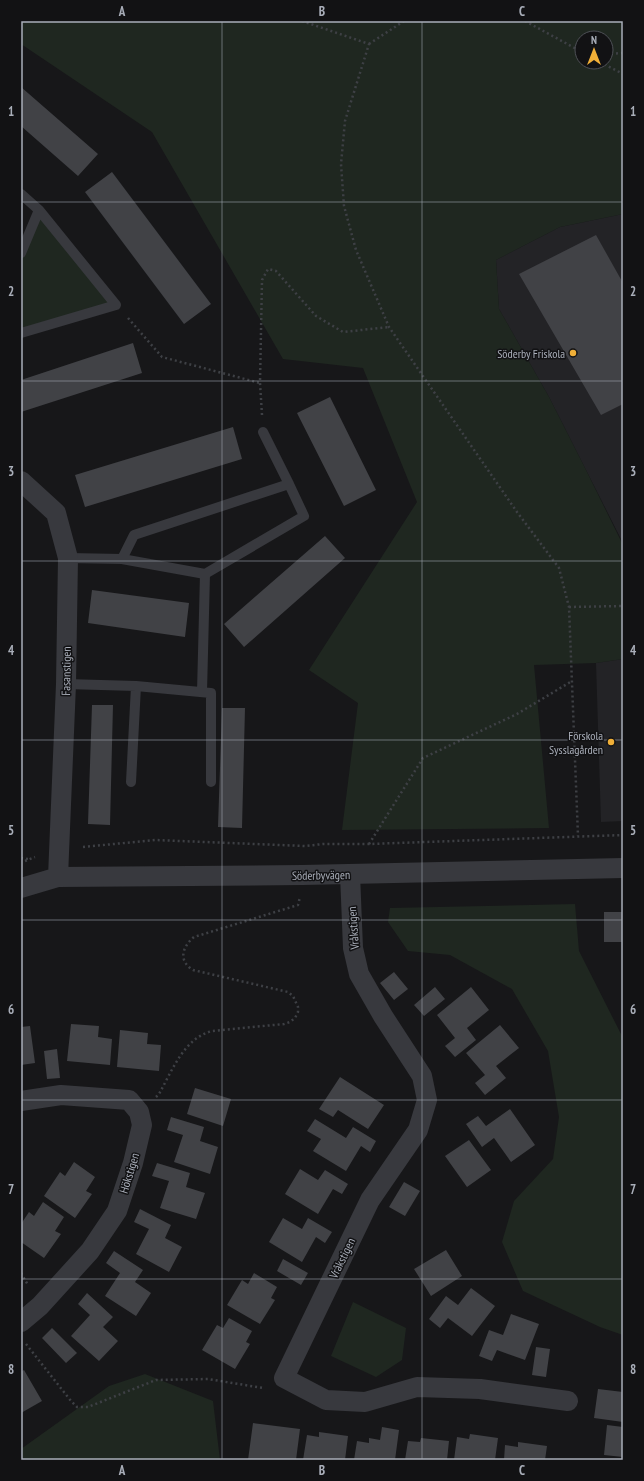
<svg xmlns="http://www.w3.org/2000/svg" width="644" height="1481" viewBox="0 0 644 1481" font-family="'PT Sans Narrow',sans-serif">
<rect width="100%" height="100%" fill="#171719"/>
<path fill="#232326" d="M623,214V543L549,397L499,309L496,260L560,227Z
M623,659V821L601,822L596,663Z"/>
<path fill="#1f2720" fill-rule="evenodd" d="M21,21H623V214L560,227L496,260L499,309L549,397L586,470L623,545V659L596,663L534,665L549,828L342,830L358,703L309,670L417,502L363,368L283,359L152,132L21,44ZM582,38H606V62H582Z
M39,210L116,305L21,333V253Z
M575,904L579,951L623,1038V1335L600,1327L523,1291L502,1242L514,1201L553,1159L559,1117L548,1051L512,989L450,955L408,951L388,922L390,908Z
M353,1302L406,1328L402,1360L376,1377L331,1356Z
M145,1374L213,1401L220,1460H21V1449L109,1386Z"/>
<path fill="#414246" d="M21,87L98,154L78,176L21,126Z
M112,172L211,304L184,324L85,192Z
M596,235L623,283V404L601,415L519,274Z
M133,343L142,373L21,412V380Z
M330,397L376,490L344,506L297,413Z
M233,427L242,459L85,507L75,475Z
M325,536L345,558L244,647L224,624Z
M92,590L189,603L185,637L88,623Z
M92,705H113L110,825L88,824Z
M222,708H245L242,828L218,827Z
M604,912H623V942H604Z
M394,972L408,989L394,1000L380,983Z
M435,987L445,999L424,1016L414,1005Z
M471,987L489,1010L467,1028L476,1040L455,1057L445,1046L455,1038L437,1015Z
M71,1024L99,1026L98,1037L112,1039L110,1065L67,1061Z
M500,1025L519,1048L496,1066L506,1078L485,1095L475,1083L485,1075L466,1053Z
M30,1026L35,1063L21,1065V1027Z
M120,1030L148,1033L147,1044L161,1045L159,1071L117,1067Z
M57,1049L60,1078L47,1079L44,1051Z
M340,1077L384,1105L368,1129L338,1110L333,1117L319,1109Z
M195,1088L231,1099L223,1126L187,1114Z
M510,1109L535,1145L511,1162L494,1138L482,1147L466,1124L478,1116L486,1126Z
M171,1117L204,1127L200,1141L218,1147L210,1174L174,1162L183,1135L167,1130Z
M315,1119L346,1138L353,1127L376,1141L370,1152L361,1146L346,1171L313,1151L321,1139L307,1131Z
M469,1140L491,1170L467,1187L445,1156Z
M74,1162L95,1177L86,1191L92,1194L75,1218L44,1196L60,1172L65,1176Z
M157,1163L190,1173L186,1187L205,1193L196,1219L160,1208L169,1181L152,1176Z
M300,1169L318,1180L325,1170L348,1184L342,1194L333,1189L318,1214L285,1194Z
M404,1182L420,1191L405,1216L389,1207Z
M43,1202L64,1217L55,1231L61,1234L44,1258L21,1242V1224L29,1212L34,1216Z
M140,1209L171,1225L165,1238L182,1247L169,1272L136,1254L149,1229L134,1222Z
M283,1218L302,1229L308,1218L332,1232L325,1243L316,1237L302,1262L269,1242Z
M446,1250L462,1276L431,1296L414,1269Z
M114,1251L143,1270L135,1282L151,1293L136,1316L105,1296L120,1273L106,1263Z
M283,1259L308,1273L301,1285L277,1271Z
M254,1273L277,1287L271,1298L275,1300L260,1324L227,1305L242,1280L248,1284Z
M471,1288L495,1306L472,1336L448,1318L440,1328L429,1319L446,1296L458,1305Z
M87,1293L113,1317L103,1327L118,1341L99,1361L71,1336L90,1315L78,1304Z
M511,1314L539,1324L525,1360L497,1350L492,1361L479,1356L489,1330L503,1335Z
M229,1318L252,1331L246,1342L250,1344L235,1369L202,1350L217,1325L223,1328Z
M52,1328L77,1353L66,1363L42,1338Z
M536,1347L550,1349L546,1377L532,1375Z
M24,1370L42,1401L21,1413V1372Z
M598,1389L623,1392V1422L594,1418Z
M253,1423L300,1429L296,1460H248Z
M607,1425L623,1427V1457L604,1455Z
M382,1427L399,1430L395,1460H354L357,1441L369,1443V1438L380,1440Z
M319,1432L348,1436L345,1460H303L307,1435L319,1437Z
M470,1434L498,1438L495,1460H454L457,1437L469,1439Z
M421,1438L449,1441L447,1460H405L408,1441L420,1442Z
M518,1442L547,1446L545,1460H504L505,1445L518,1447Z"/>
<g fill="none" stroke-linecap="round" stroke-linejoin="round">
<path stroke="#3e4045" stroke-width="2.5" stroke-dasharray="2 3" stroke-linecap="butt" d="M302,21L369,44L345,121L341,164L344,206L356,250L389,327L517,512L559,568L569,607L578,836
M525,21L582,52
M369,44L404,21
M606,54L623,53
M600,62L623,74
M128,318L162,357L260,383
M262,415L260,383L262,280L268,269L276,271L316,316L343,332L389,327
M569,607L623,606
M369,844L423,758L517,714L572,681
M83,847L155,840L305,846L323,844H369L623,835
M21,858L29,859
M25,861L35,857
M156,1097L159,1094C172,1071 184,1038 212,1031L284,1024L290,1022L295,1018L298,1012V1007L293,996L288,992L193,970C178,961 182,947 194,937L298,905L300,897
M21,1273L28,1285
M26,1344L71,1401L77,1407H88L156,1380L208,1379L263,1388"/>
<path stroke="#38393e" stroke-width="10" d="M21,194L39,210L116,305L21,333
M21,253L39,210
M263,432L289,484
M68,558L122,559L134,535L289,484L304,516L205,574L122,559
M66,684L136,686L211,693V782
M202,692L205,574
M131,782L136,686"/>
<path stroke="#38393e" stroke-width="20" d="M21,481L56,513L68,558L66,684L58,877
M350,874L353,948L359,974L383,1016L422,1076L427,1100L418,1130L370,1200L284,1378L326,1400L365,1402L417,1387L480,1389L568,1401
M21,888L58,877L302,875L623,868
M21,1101L61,1095L129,1100L139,1112L142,1125L133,1163L117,1211L90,1251L40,1306L21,1322"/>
</g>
<path fill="none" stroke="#a9aeb9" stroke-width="1" stroke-opacity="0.55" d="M222,21V1460M422,21V1460M21,202H623M21,381H623M21,561H623M21,740H623M21,920H623M21,1100H623M21,1279H623"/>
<g fill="#f0af38" stroke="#121214" stroke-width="1.5">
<circle cx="573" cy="353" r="4"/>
<circle cx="611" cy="742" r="4"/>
</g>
<g text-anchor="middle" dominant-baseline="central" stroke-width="3" stroke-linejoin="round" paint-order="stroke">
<g font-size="12" fill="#a9aeb9" stroke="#121214" text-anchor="end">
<text x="565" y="353">Söderby Friskola</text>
<text x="603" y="735">Förskola<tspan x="603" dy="14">Sysslagården</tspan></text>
</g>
<g font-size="12" fill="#a9aeb9" stroke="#121214">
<text transform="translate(66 671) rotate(-89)">Fasanstigen</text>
<text transform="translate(321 875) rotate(-1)">Söderbyvägen</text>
<text transform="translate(353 928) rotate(-94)">Vråkstigen</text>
<text transform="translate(129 1173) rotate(-73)">Hökstigen</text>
<text transform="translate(342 1258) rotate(-64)">Vråkstigen</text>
</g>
</g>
<rect width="644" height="1481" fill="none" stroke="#121214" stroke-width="44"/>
<g transform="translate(594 50)"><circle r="19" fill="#121214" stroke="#4e5056"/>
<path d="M0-3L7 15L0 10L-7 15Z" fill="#f0af38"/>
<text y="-6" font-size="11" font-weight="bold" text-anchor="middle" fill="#a9aeb9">N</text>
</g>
<rect x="22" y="22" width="600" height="1437" fill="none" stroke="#a9aeb9" stroke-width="1.5"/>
<g font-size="13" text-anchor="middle" font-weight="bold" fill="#a9aeb9">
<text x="122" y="16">A</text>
<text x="322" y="16">B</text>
<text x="522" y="16">C</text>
<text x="11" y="116">1</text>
<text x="633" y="116">1</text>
<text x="11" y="296">2</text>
<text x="633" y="296">2</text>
<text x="11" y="476">3</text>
<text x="633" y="476">3</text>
<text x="11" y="655">4</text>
<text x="633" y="655">4</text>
<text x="11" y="835">5</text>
<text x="633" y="835">5</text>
<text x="11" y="1014">6</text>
<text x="633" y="1014">6</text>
<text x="11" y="1194">7</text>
<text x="633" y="1194">7</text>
<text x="11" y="1374">8</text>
<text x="633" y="1374">8</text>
<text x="122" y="1475">A</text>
<text x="322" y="1475">B</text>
<text x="522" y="1475">C</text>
</g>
</svg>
